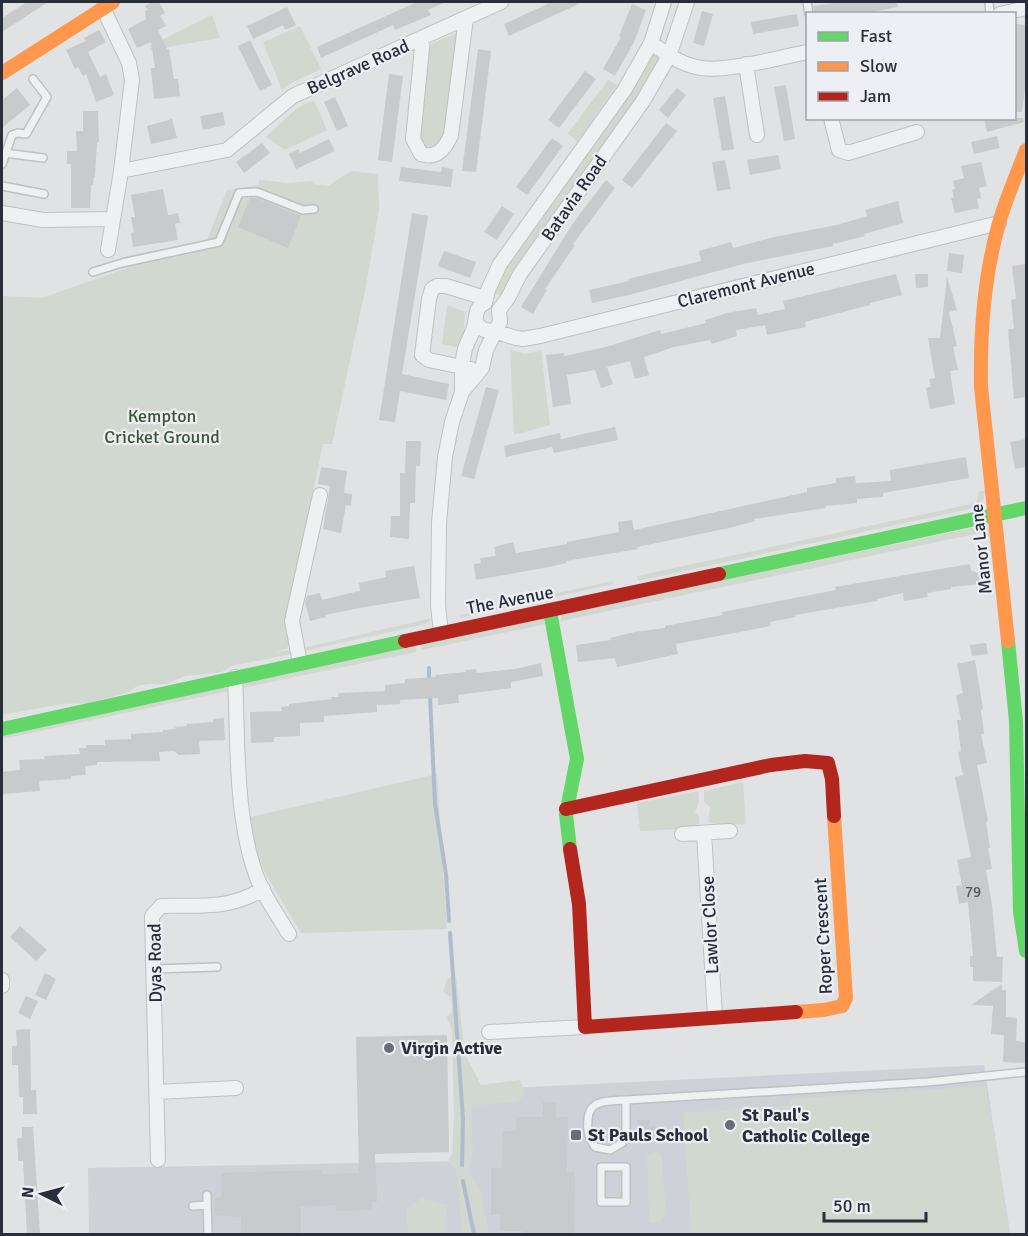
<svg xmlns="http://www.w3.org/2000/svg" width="1028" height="1236" viewBox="0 0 1028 1236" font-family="Signika,sans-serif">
<rect width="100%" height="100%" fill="#e0e2e4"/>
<path fill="#ced1d7" d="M984,1065L1010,1234H89L88,1168L467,1161V1090Z"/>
<path fill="#d0d8d0" d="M212,15L220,38L151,50L150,46Z
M300,26L321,69L293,82L282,90L263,42Z
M464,30L451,135L429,156L413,132L422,48Z
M651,43L669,56L508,298L488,290Z
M608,80L617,85L577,142L568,133Z
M314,100L327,130L285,150L266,137L297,108Z
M351,171L378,174L379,210L366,286L332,444H323L306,526L315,536L289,624L288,648L276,652L293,650L291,654L231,666L222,672L185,676L166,684H148L137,686L129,692L89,703L62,704L2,715V296L42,298L127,268L126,256L207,240L227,190L259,185V180L289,183L312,181L313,184L328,186Z
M447,305L465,312L464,328L466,335L461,348L442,344Z
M510,350L525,354L541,350L550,425L514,435Z
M979,491H985C985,499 982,505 974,508L638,581L637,576L976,503Z
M986,525L989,527L991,539L984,532L561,621V614Z
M613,581V584L460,618V615Z
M432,618L426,624L309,650L305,651L303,648Z
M544,618L546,624L422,650L420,643Z
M415,643L416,652L242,688L241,684Z
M229,687V691L2,739V732Z
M437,774L447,929L301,933L268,878L238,820Z
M743,782L746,824L720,825L708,822L710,807L704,802V791Z
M698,791L699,802L695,812L699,817V824L682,829L640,831L637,803Z
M456,975L465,1054L481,1085L520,1080L525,1094L517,1102L471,1106L473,1151L469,1172L481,1191L489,1234H461V1220L456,1171L448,1160L452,1154L454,1113L452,1030L447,1017L452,1012L451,997L443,992L447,979Z
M986,1086L1010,1234H691L683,1113L790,1105V1099Z
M659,1151L662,1160L666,1212L660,1223L649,1222L647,1155Z
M422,1198L447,1205L445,1234H408L406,1209Z"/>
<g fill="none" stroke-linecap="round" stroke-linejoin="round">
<path stroke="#b0bccd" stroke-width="4" d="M429,668V682
M430,696L435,804L446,874L449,921
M450,933L463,1119L462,1165
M463,1181L474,1234"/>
</g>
<path fill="#c8cacc" d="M27,2H48L2,32V18Z
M152,2H159L165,13L160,16L166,26L158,30L167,49H169L174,79H178L180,96L154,99L151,68H155L151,42L137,48L128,29L146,19L145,11L148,10L145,6Z
M417,2H446L428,10L431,15L395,30L393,25L321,58L317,47Z
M552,2H583L509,36L504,24Z
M840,2H897L898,7L862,14H815L813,6Z
M632,4L646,10L634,42L615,76L603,69L621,37L619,36Z
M287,7L296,25L285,30L283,25L253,39L247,26Z
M702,11L713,14L704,46L693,43Z
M797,14L799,26L753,34L751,22Z
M1016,24L1026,25V82L1022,112H1014Z
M99,30L106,42L88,52L100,77L106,74L114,95L96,102L86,74L83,76L78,67L75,69L66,50L86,41L84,38Z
M250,40L272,85L260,91L238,46Z
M478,49L491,51L476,172L462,171Z
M585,71L596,79L559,128L548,120Z
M389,74L403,76L392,162L378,160Z
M786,85L795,139L784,141L774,87Z
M17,88L30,105L2,128V100Z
M677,88L686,95L668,118L659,110Z
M725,96L734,149L722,151L713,98Z
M335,97L348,126L337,131L324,102Z
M83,111H98L99,142H97L95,177H94L93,185H91L90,208H71V164H67V151H77L76,131H83Z
M223,112L225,125L203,130L200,116Z
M984,118H1023L1024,122L987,132Z
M172,119L177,138L151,144L147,126Z
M666,123L677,131L632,188L622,180Z
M997,136L1000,148L974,154L971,142Z
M552,138L563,146L527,195L516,187Z
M329,139L335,151L296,169L289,154L298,149L300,153Z
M262,143L270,153L244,173L236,162Z
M778,155L781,169L750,175L747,160Z
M725,160L731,189L717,191L712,162Z
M981,162L987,186L979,188L981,198L977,199L979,208L955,213L951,198H954L952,190L955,189L953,181L964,178L961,166Z
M401,167L441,172L442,167L453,169L451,187L399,181Z
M606,180L615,188L573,244L575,245L545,289L547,290L533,314L521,307L573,223Z
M163,189L168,215L178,213L180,223L175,224L178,240L133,247L131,233L134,232L131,217H135L131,195Z
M250,198H256L301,216L288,248L238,227Z
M898,201L903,223L864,234L865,236L833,244V246L747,263L629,295L592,303L589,290L629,281L628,279L701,261L699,251L731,242L733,248L774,237L837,225L867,216L865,210Z
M502,206L514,214L497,240L484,232Z
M412,213L428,216L402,374L449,384L446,400L400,391L395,422L379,420Z
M444,251L476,262L470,278L438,266Z
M949,253L964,255L962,273L947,271Z
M1026,264V328H1025L1026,397L1014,399L1008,329H1014L1011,300L1016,299L1012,266Z
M896,274L902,295L870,303V305L805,322L806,327L767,335L765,325L736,330L737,336L712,344L710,340L674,347L644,357L649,375L635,379L630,361L607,367L613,384L601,388L595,370L567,375L571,404L553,407L546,355L564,353V356L606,347L660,330L661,334L706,323L705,320L727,313L756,308L758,315L785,309L783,301Z
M915,274H928V287L916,288Z
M947,277L957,310L949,312L957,346L953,347L958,370L950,371L955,404L930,409L926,388L931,387L929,379L935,378L928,338H940Z
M486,387L499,390L474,479L461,476Z
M615,427L618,440L554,453L552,447L506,457L504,446L560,433L561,439Z
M1026,439V467L1015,469L1010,442Z
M406,441H421L420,466H416L415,503H410L409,539L390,537L391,516H400V473H405Z
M966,457L969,478L883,493V497L857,499V503L825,506L826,508L754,519L755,521L729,528L637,547L638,549L566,561V563L544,568L476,580L474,564L481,563L480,558L496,556L494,547L513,542L516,553L567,544V542L619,532L618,522L632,520L634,530L807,492V488L836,483V478L855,476L856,483L891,481L890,470Z
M321,467L347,471L344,493L352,494L351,506L346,505L341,533L323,529L330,486L318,484Z
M970,564L971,570L981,575L982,584L951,587V589L927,593L928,597L904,601L903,593L877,599V601L795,615L796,617L770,622L771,626L676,644L678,654L617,667L615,658L578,662L576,645L611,640L610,638L635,632L665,628V626L723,615L722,612L831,591L836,590L835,587Z
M414,566L420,598L359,608L325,615L326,617L310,621L305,602L307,596L320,593L322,600L355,592L360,591L359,583L386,577L385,571Z
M986,643L988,654L972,656L970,645Z
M975,660L983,709L981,710L984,734H981L987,763L977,765L988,821L986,822L990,848H988L992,869L986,870L992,905L997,957H1003L1002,982L973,981V967H970V956H973L968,902L959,904L956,886L962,885L957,860L971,857L955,777L963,775L958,752L961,751L957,720H961L956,695L963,693L957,664Z
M541,663L543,676L511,682V688L458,695L459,703L438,705V698L400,700V704L377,705V712L324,716V722L300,723V736L274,737V742L251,743L250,712L282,711L281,707L289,706V704L332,699L331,697H339L338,693L385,691V685L405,683V679L436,677L435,675L466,672V670L476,669L477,673L515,669Z
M224,718L225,740L199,741L200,754L179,755L174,751L159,752L160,761L97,762V765L85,766L86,775L71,776V779L39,781L40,791L2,794V772L20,770L19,760L45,759L44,756L80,754L79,748H86V745H105V740L131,739V734L163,732V730L176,729L175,727L187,726V724L213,722V719Z
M20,926L47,950L36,961L10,937Z
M45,973L56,979L46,1000L35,995Z
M1002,984V990H1006V1017L1017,1018L1016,1041L1025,1042V1063L1003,1062L1004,1035L991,1034L993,1006L971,1005Z
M26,996L38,1001L30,1019L18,1013Z
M30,1029L31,1090H36L37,1114H23V1097H19L18,1065H12V1046H17L16,1030Z
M447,1035L449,1152L375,1154L377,1202H372V1210L336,1211V1205L301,1207V1234H241V1217L215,1215V1198L222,1197L221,1173L323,1170V1174L359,1173L356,1037Z
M543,1102L556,1103V1117H568L567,1172H575L574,1234H522V1231H500V1215H491V1168H502L503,1131H516V1117H543Z
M637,1120H650L649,1126H656V1139L638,1140Z
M22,1127H33L40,1234H27L23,1161H18V1154L17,1138H22Z"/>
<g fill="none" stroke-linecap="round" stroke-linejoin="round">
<g stroke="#bec0c2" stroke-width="10">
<path id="lane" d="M807,2L809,14
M989,2L990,14
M5,153L43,158
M2,164L12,135L18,133L26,134L47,97L33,79
M2,186L44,194
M93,272L122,263L219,242L239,193L257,192L303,210L314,209
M154,969L217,967
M626,1100V1132L622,1143L610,1150L595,1147C588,1135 587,1133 588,1119C589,1099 610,1101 626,1100L928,1082L1026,1072
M601,1167H626V1202H601Z
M207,1195L208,1234
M193,1206L207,1205"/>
</g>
<g stroke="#bec0c2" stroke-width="16">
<path id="street" d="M103,8L129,63L132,80L121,171L108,250
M1000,14L1026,8
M423,38L413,139L421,154C436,159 445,149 451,135L466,18
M651,43C665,53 679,63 696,67C721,74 780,57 808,52
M746,64L757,135
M831,118L839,150L848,153L917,132
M121,171L227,150L293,96L501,2
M2,213L43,220L113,219
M475,323L484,330L494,331L516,338L523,339L540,336L999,223
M471,369L429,360L422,355L429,299L432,289L437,286H446L485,298
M462,392C462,378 461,363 465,349C467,342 472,335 474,327C477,317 474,308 485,303L488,290L500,264L625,89L651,43L664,2
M441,633L438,605L439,523L445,457L452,422L462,392L482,368L486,350L500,322L499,310L508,298L520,274L643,101L669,56L687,2
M300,663L292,621L320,495
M235,677C238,738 235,811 254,869C261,892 277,914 289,934
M704,833L715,1017
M682,834L730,831
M2,980V986
M489,1032L585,1027
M157,1092L236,1088
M158,1160L152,916L161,906C200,905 229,910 263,889"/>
</g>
<use href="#lane" stroke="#eff0f1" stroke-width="7"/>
<use href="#street" stroke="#eff0f1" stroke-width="14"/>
<path stroke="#63d668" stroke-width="14" d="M719,574L1026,508
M550,611L577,759L566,814L570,849
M1008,641L1016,721L1020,912L1026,951
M2,729L405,641"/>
<path stroke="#ff974d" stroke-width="14" d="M2,73L113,2
M1008,641L981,387C980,333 984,276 999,223C1006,198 1017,174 1026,150
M796,1012L824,1010L842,1006L846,998L834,816"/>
<path stroke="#b3261e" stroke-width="14" d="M405,641L719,574
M566,809L771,765L805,761L828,763L832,779L834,816
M570,849L579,904L585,1027L796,1012"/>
</g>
<g fill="#696d76" stroke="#edeff4" stroke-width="2">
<circle cx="389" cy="1048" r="6"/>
<circle cx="730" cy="1125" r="6"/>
<rect x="570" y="1129" width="12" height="12" rx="3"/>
</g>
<g text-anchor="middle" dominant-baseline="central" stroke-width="4.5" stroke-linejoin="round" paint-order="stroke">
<g font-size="15" fill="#525660">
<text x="973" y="892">79</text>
</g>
<g font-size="18" fill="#292e3b" stroke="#edeff4">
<text transform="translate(358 67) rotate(-24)">Belgrave Road</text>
<text transform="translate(574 198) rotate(-55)">Batavia Road</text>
<text transform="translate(746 285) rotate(-14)">Claremont Avenue</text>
<text transform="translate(981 549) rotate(-96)">Manor Lane</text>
<text transform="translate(510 600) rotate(-11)">The Avenue</text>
<text transform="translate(710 925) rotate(-93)">Lawlor Close</text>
<text transform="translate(823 936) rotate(-93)">Roper Crescent</text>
<text transform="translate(155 963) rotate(-91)">Dyas Road</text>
</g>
<g font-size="18" fill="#3b5637" stroke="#edeff4">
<text x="162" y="416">Kempton<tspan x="162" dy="21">Cricket Ground</tspan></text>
</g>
<g font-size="18" font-weight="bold" fill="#292e3b" stroke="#edeff4" text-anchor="start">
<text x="401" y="1048">Virgin Active</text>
<text x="742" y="1115">St Paul's<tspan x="742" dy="21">Catholic College</tspan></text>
<text x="588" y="1135">St Pauls School</text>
</g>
</g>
<rect width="1028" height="1236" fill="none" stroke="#292e3b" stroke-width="6"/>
<rect x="806" y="12" width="210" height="108" fill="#edeff4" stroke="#9fa2aa" stroke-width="1.5"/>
<rect x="818" y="32" width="30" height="9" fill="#63d668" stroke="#9fa2aa" stroke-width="1.5"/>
<text x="860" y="42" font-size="18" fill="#292e3b">Fast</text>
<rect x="818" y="62" width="30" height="9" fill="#ff974d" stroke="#9fa2aa" stroke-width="1.5"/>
<text x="860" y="72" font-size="18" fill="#292e3b">Slow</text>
<rect x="818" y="92" width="30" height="9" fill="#b3261e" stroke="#9fa2aa" stroke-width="1.5"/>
<text x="860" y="102" font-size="18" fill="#292e3b">Jam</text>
<g transform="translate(42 1194) rotate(276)" stroke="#edeff4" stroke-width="4.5" paint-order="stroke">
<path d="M0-4.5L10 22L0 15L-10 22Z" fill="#292e3b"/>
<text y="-9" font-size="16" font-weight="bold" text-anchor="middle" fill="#292e3b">N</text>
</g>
<path d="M824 1212v9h102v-9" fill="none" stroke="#292e3b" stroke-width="3"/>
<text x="833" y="1212" font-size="18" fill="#292e3b" stroke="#edeff4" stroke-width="4.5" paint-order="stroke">50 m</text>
</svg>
